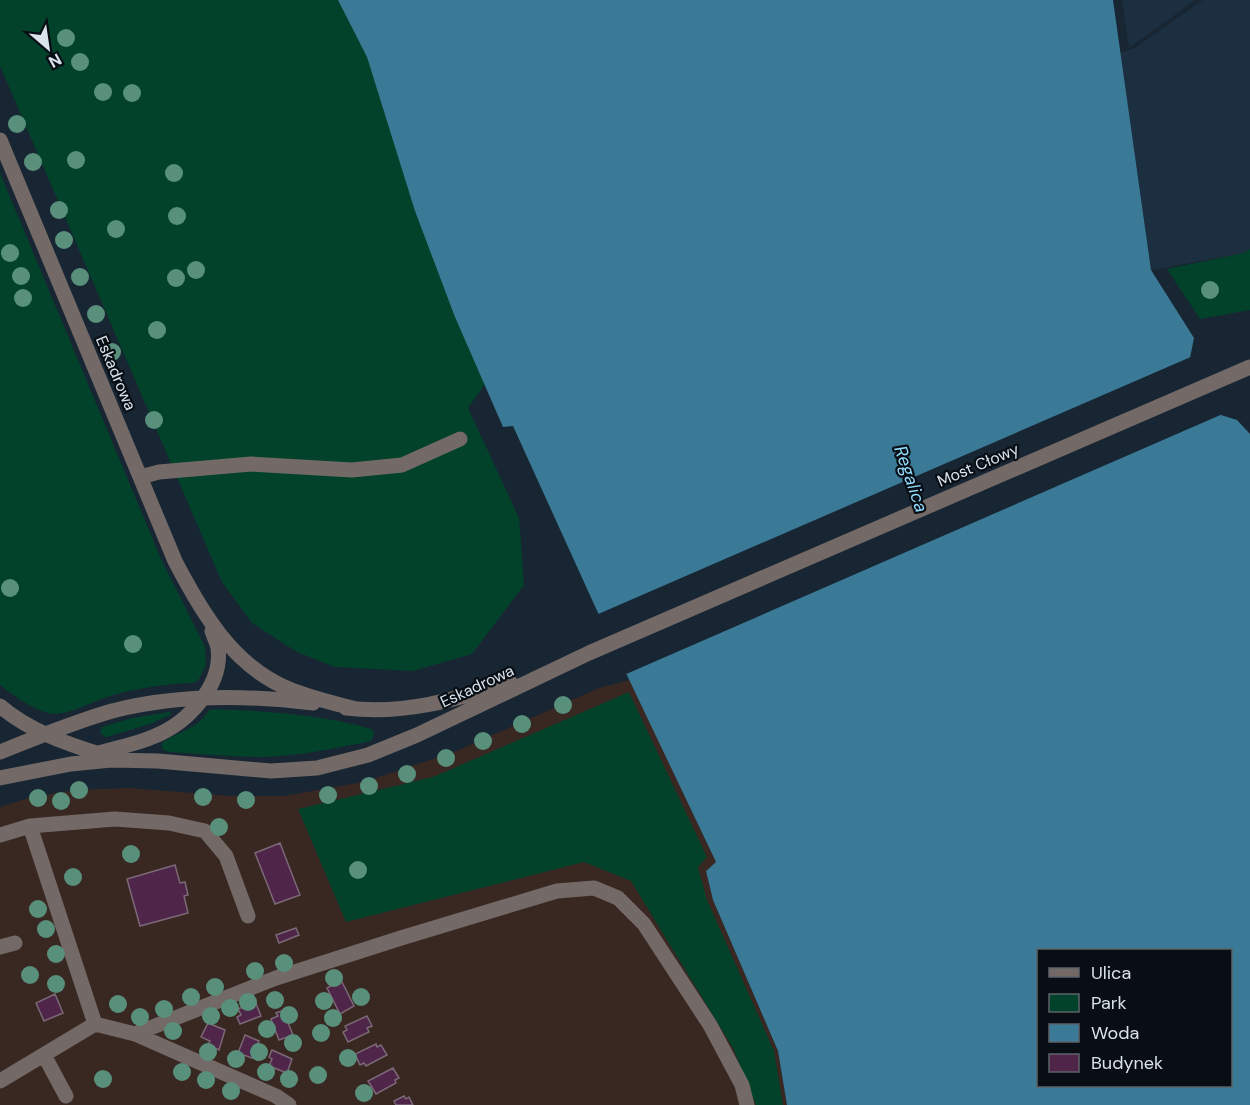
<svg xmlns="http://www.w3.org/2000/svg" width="1250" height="1105" viewBox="0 0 1250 1105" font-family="'DM Sans',sans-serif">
<rect width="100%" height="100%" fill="#182633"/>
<path fill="#392722" d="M630,680L716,862L706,871L713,900L778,1051L787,1105H0V807L29,798L74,790L128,788L232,796H284L364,782L454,752L599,688Z"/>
<path fill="#1c2f41" d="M1122,0H1195L1129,48Z
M1203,0H1250V249L1244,253L1151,270L1120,53L1135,48Z"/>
<path fill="#02422a" d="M0,0H363L496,369L468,408L519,518L524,585L472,654L413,671L335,667L297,652L252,623L222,582L0,66Z
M0,173L161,559L205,647L206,665L198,681L192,683C165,684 136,688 110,696C93,701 64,718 48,713C32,709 13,695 0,685Z
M1250,249V310L1200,319L1167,269L1244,253Z
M629,692L707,857L698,867L707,900L774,1051L783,1105H756L733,1048L631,881L584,862L346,922L298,809L433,777Z
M214,709C261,711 329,715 373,730L374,735L371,741C336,748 300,756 264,757C233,757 202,754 170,752L163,750L161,745L163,742C180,731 198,729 209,710Z
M169,712L172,714L153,723L110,736L105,737L100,733L102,727L132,718Z"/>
<path fill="#3a7a96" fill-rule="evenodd" d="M338,0H1113L1151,270L1194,338L1190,358L1221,415L1237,420L1250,434V1105H787L778,1051L713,900L706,871L716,862L614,648L513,426L503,427L455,317L415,211L367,57ZM1038,950H1230V1086H1038Z"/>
<path fill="#182633" d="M1193,356L1223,413H1225L624,675L596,615Z"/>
<path fill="#4f2649" stroke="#7b6977" stroke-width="1.5" d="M280,843L300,895L275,904L255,853Z
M175,865L180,883L185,882L188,895L184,896L188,913L140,926L127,879Z
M296,928L299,935L279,943L276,935Z
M341,980L354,1006L340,1014L327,988Z
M55,994L63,1013L44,1021L36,1003Z
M255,1001L261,1016L240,1024L237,1017L241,1015L238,1009Z
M287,1009L288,1013L285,1015L293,1035L279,1040L271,1019L278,1016L276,1013Z
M367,1016L372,1026L367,1028L369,1032L348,1042L343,1032L347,1030L345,1026Z
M208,1023L225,1030L219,1050L208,1045L210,1041L201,1037Z
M245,1035L259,1041L252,1058L238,1053Z
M376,1044L377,1047L381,1045L387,1055L366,1066L364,1063L360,1065L355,1054Z
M272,1050L292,1059L287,1073L269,1066L272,1059L269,1057Z
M393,1068L399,1078L395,1080L396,1083L376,1094L368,1081Z
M404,1096L406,1099L409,1097L413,1105H396L394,1101Z"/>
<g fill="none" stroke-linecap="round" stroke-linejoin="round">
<path stroke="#736966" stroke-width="15" d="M0,140L175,561C202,613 233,666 289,689C311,698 333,703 356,709
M140,477L159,472L251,464L352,470L402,465L460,439
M0,706C29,731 67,744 103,755
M346,708C404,715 455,700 510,682
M0,752C37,737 74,722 112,711C178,694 247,695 313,703
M93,755C113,748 135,745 155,736C187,723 223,686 218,648C217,643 214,637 212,631
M0,778L71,764L111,760L158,761L271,771L317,768L368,755L417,735L589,653L1250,367
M30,826L115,819L169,823L205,831L226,856L248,916
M0,835L30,826L95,1024
M0,947L15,943
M135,1034L276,978L401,938L557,891L594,888L618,898L644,924L710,1025L742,1085L747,1105
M44,1055L66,1096
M0,1081L95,1024L135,1034L276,1096L289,1105"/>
</g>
<g fill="#58907c">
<circle cx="66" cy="38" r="9"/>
<circle cx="80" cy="62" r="9"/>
<circle cx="103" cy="92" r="9"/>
<circle cx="132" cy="93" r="9"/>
<circle cx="17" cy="124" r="9"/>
<circle cx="76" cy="160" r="9"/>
<circle cx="33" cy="162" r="9"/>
<circle cx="174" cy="173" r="9"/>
<circle cx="59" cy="210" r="9"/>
<circle cx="177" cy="216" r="9"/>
<circle cx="116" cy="229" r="9"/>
<circle cx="64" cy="240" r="9"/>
<circle cx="10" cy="253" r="9"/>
<circle cx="196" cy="270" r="9"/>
<circle cx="21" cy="276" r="9"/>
<circle cx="80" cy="277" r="9"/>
<circle cx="176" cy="278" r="9"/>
<circle cx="1210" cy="290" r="9"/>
<circle cx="23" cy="298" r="9"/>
<circle cx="96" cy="314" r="9"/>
<circle cx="157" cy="330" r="9"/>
<circle cx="112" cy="352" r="9"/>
<circle cx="154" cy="420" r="9"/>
<circle cx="10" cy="588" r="9"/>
<circle cx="133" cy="644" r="9"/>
<circle cx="563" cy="705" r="9"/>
<circle cx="522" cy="724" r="9"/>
<circle cx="483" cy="741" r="9"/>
<circle cx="446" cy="758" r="9"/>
<circle cx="407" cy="774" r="9"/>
<circle cx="369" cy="786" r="9"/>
<circle cx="79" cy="790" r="9"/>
<circle cx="328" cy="795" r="9"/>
<circle cx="203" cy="797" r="9"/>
<circle cx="38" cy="798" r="9"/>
<circle cx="246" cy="800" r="9"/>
<circle cx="61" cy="801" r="9"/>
<circle cx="219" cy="827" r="9"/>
<circle cx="131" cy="854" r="9"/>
<circle cx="358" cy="870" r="9"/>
<circle cx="73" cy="877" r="9"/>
<circle cx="38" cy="909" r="9"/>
<circle cx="46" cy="929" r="9"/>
<circle cx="56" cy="954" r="9"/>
<circle cx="284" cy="963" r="9"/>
<circle cx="255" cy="971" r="9"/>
<circle cx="30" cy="975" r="9"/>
<circle cx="334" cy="978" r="9"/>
<circle cx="56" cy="984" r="9"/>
<circle cx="215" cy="987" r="9"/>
<circle cx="191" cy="997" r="9"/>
<circle cx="361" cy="997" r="9"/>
<circle cx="275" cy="1000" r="9"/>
<circle cx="324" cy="1001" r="9"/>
<circle cx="248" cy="1002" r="9"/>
<circle cx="118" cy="1004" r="9"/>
<circle cx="230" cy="1008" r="9"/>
<circle cx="164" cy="1009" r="9"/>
<circle cx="289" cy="1015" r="9"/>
<circle cx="211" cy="1016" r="9"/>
<circle cx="140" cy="1017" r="9"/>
<circle cx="333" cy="1018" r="9"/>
<circle cx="267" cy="1029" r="9"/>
<circle cx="173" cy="1031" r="9"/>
<circle cx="321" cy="1033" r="9"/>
<circle cx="293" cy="1043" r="9"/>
<circle cx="208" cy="1052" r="9"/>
<circle cx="259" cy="1052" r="9"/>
<circle cx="348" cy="1058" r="9"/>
<circle cx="236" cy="1059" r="9"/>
<circle cx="182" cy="1072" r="9"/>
<circle cx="266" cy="1072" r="9"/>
<circle cx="318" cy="1075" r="9"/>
<circle cx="103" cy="1079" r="9"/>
<circle cx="289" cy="1079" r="9"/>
<circle cx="206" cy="1080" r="9"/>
<circle cx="231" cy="1091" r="9"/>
<circle cx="364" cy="1093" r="9"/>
</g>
<g text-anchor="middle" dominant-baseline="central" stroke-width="4.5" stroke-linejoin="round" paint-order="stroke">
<g font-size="16" fill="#dae3ec" stroke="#080e14">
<text transform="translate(116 373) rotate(67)">Eskadrowa</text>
<text transform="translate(978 465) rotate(-23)">Most Cłowy</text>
<text transform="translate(477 686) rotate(-25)">Eskadrowa</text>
</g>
<g font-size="18" font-style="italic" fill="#93dcff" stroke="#080e14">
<text transform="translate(911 479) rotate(71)">Regalica</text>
</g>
</g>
<rect x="1037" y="949" width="195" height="138" fill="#080e14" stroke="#5c636a" stroke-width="1.5"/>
<rect x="1049" y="968" width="30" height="9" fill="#736966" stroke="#5c636a" stroke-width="1.5"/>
<text x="1091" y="979" font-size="18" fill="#dae3ec">Ulica</text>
<rect x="1049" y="994" width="30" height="18" fill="#02422a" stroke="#5c636a" stroke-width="1.5"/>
<text x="1091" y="1009" font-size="18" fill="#dae3ec">Park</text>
<rect x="1049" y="1024" width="30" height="18" fill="#3a7a96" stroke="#5c636a" stroke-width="1.5"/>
<text x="1091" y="1039" font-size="18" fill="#dae3ec">Woda</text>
<rect x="1049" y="1054" width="30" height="18" fill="#4f2649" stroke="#5c636a" stroke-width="1.5"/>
<text x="1091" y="1069" font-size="18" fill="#dae3ec">Budynek</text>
<g transform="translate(48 48) rotate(151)" stroke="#080e14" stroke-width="4.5" paint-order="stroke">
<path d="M0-4.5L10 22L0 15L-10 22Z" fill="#dae3ec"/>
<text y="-9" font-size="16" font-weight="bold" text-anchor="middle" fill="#dae3ec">N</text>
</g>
</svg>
